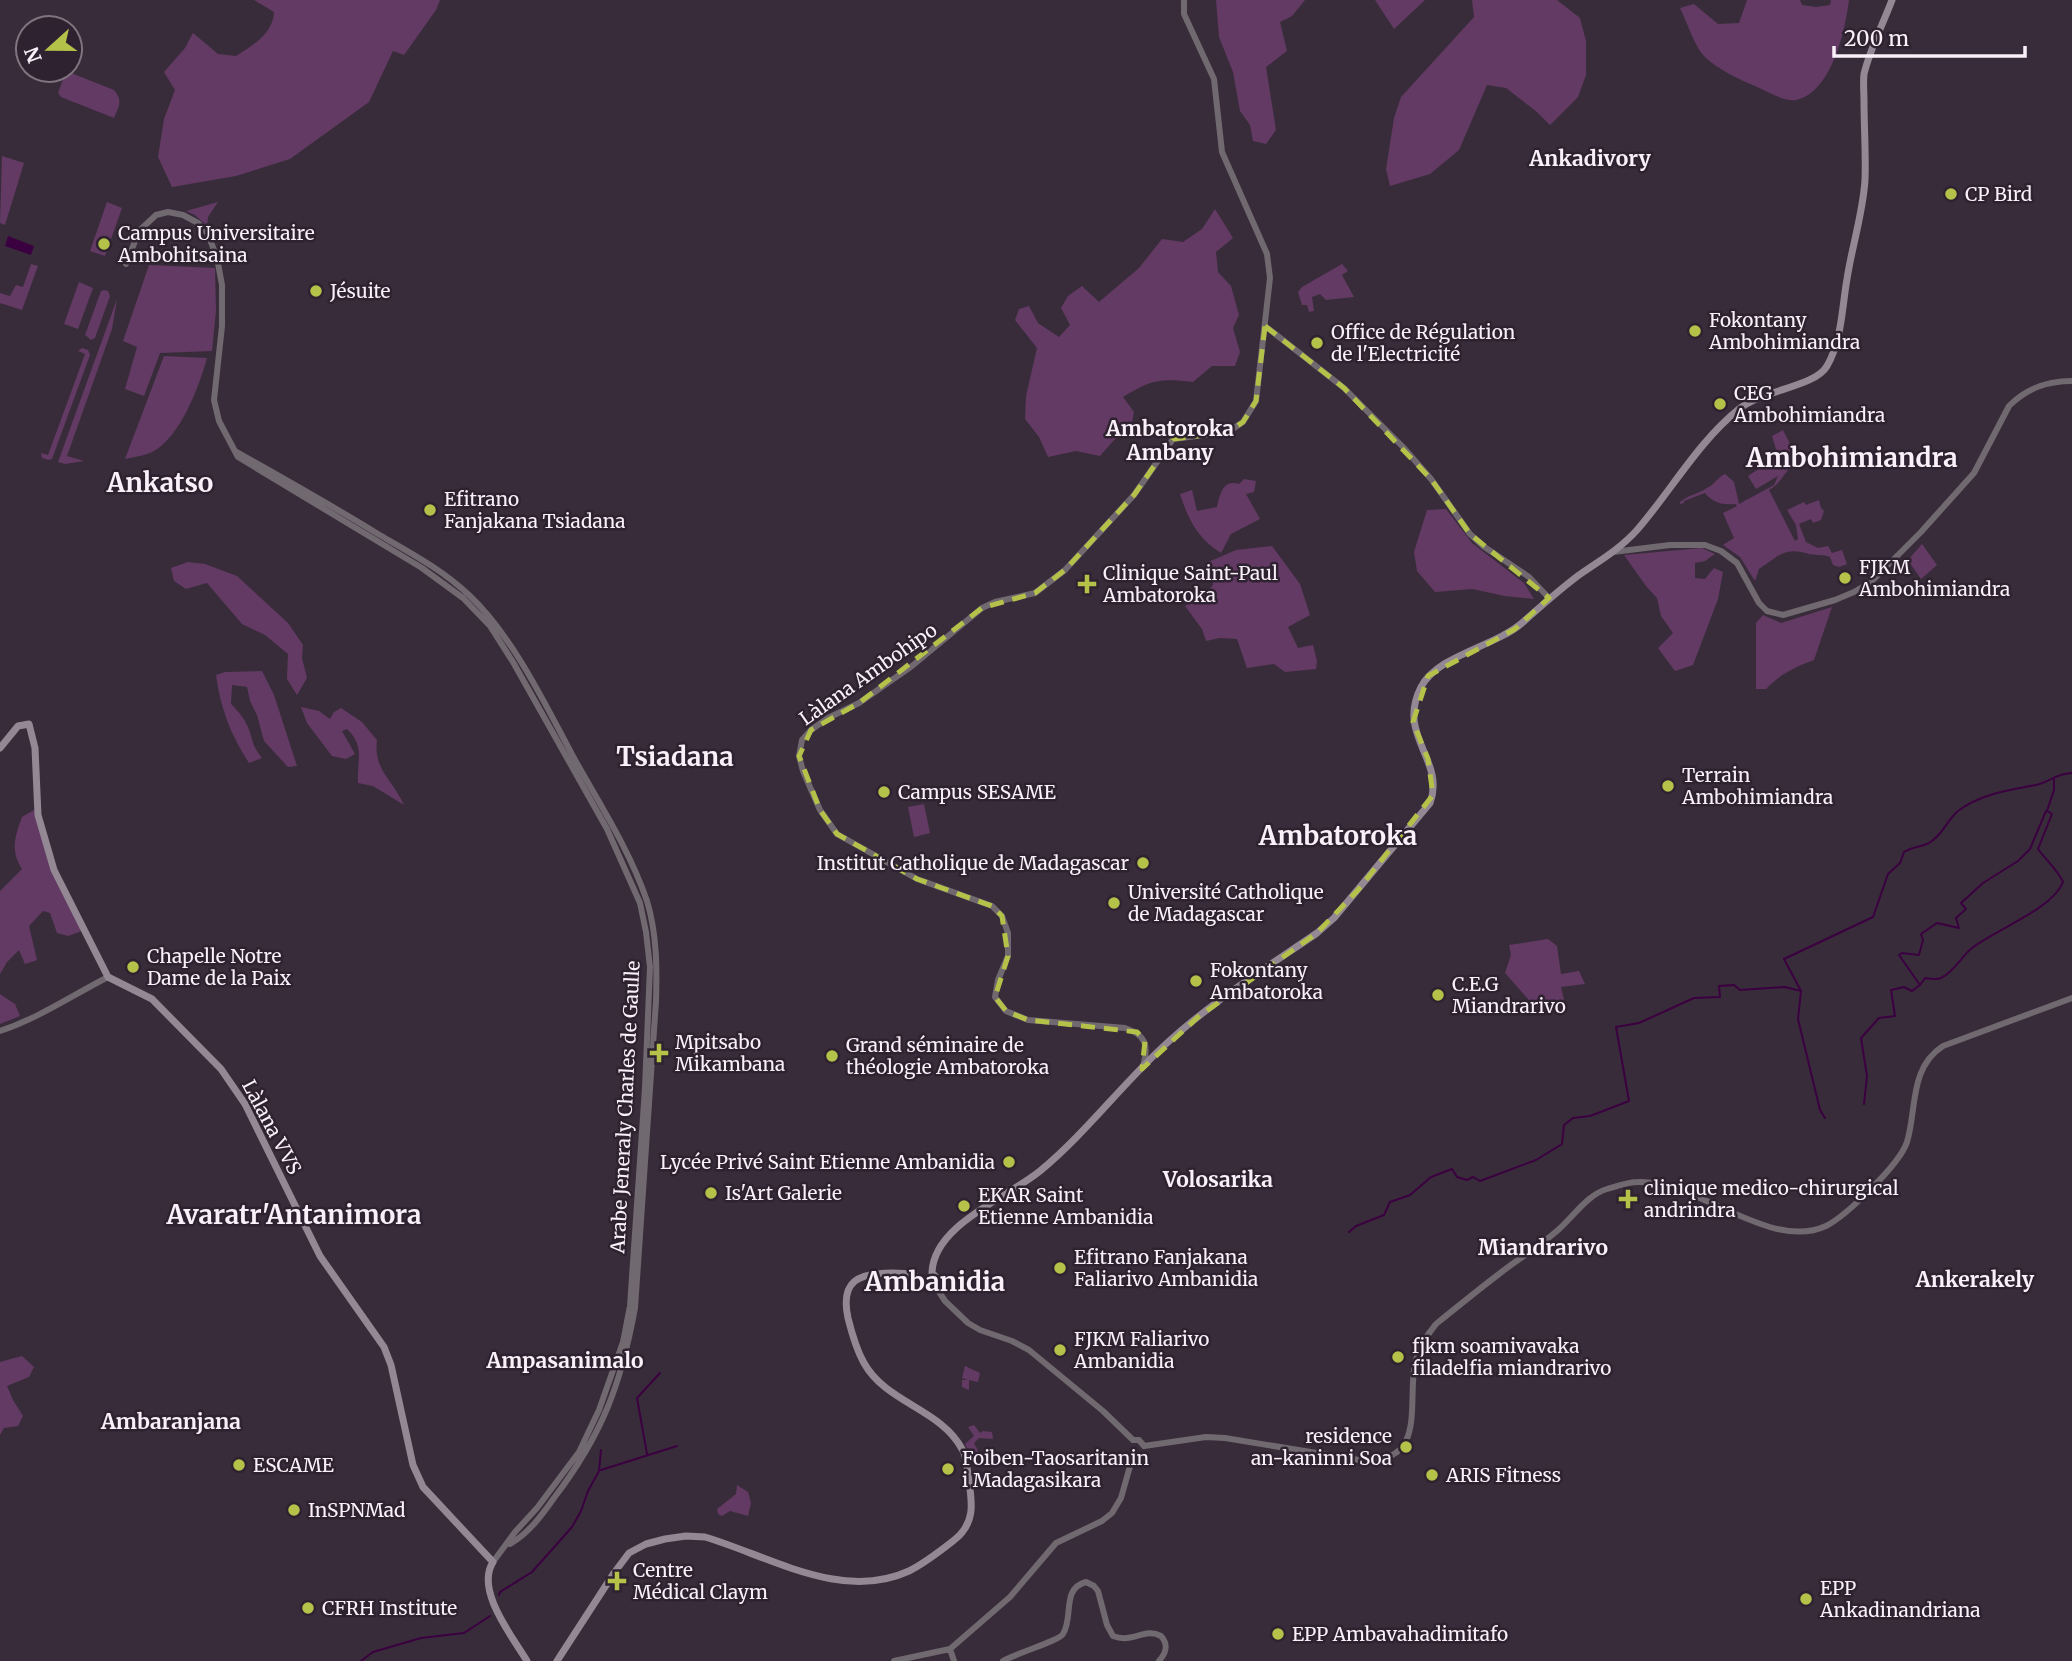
<svg xmlns="http://www.w3.org/2000/svg" width="2072" height="1661" viewBox="0 0 2072 1661" font-family="Merriweather,serif">
<rect width="100%" height="100%" fill="#392c3a"/>
<path fill="#623a64" d="M254,0H440L436,10L404,55L393,51L369,102L290,159L236,176L172,187L158,157L164,119L175,90L164,72L185,48L193,33L218,54L236,56C253,45 273,34 274,12Z
M1216,0H1305L1292,16L1280,22L1287,51L1266,67L1276,130L1266,144L1253,141L1250,125L1240,111L1233,72L1219,37Z
M1375,0H1425L1394,29Z
M1472,0H1557L1580,18L1586,41V75L1578,97L1550,125L1537,112L1506,88L1487,85L1459,150L1430,174L1390,186L1386,169L1394,118L1401,97L1474,17Z
M1747,0H1800L1802,5L1816,7L1830,5L1831,0H1849C1845,31 1832,92 1796,100C1783,102 1767,91 1755,86C1738,79 1717,69 1704,56C1695,47 1686,20 1680,8L1694,4L1718,24L1739,23Z
M66,71L114,90C123,100 119,107 114,118L61,97L58,93Z
M2,156L24,163L5,225L0,223Z
M107,202L122,208L105,256L90,251Z
M218,202L208,217L207,226L195,215L186,211Z
M1215,209L1233,238L1216,252L1218,272L1231,286L1239,315L1233,328L1240,352L1235,366H1212L1193,382C1159,378 1151,380 1123,397L1134,412L1131,428L1114,440L1100,456L1076,451L1048,457L1039,437L1025,419L1026,396L1037,348L1015,320L1019,309L1029,306L1038,323L1059,337L1070,325L1061,308L1068,296L1082,286L1099,302L1139,268L1162,239L1183,242L1202,229Z
M31,264L38,266L22,310L0,303V293L10,296L16,285L23,287Z
M1342,264L1348,271L1342,275L1354,297L1326,300L1320,294L1312,297L1314,311L1309,312L1307,305H1302L1298,292L1302,287Z
M149,265L215,268L216,311L212,351L160,353L144,396L125,389L137,347L123,341Z
M79,282L93,288L78,329L64,324Z
M104,290L108,291L110,296L95,338L91,340L85,335L101,291Z
M117,299L112,329L67,456L84,461L65,464L58,462Z
M82,348L88,350L90,355L52,459L49,460L42,458L41,453L48,455L85,354L78,351Z
M164,356L207,358C199,387 180,438 152,452C144,456 133,457 125,459Z
M1783,430L1798,460C1787,467 1782,483 1769,490L1795,541L1798,539L1796,525L1787,510L1804,502L1806,505L1819,500L1821,508L1824,511L1821,520L1813,523L1811,519L1799,524L1806,542L1818,548L1828,546L1832,553L1842,550L1847,564L1839,567L1833,565L1830,557C1822,554 1816,556 1809,554C1785,546 1779,556 1759,569L1755,581L1740,557L1723,545L1734,538L1723,513L1737,506L1736,504C1722,505 1713,503 1705,493L1684,501V503L1680,504V502C1688,495 1698,494 1707,488C1715,484 1717,478 1725,474L1734,482L1739,504L1774,485L1778,476L1756,489L1748,476L1778,456L1772,436Z
M1244,479L1256,481L1254,492L1246,494L1260,519L1231,534L1221,553C1198,539 1188,519 1180,494L1192,490L1197,511L1217,507C1220,494 1223,479 1239,484Z
M1446,509L1472,543L1524,583L1534,599L1505,596L1472,589L1435,592L1417,571L1414,552L1427,510Z
M1922,544L1937,565L1921,579L1908,560Z
M1272,546L1300,584L1310,615L1288,627L1298,648L1313,645L1317,661L1316,669L1285,672L1274,664L1247,668L1237,639L1220,638L1206,641L1202,629L1185,606L1207,592L1213,585L1212,576L1206,563L1236,550Z
M1702,548L1715,554L1705,561L1695,563V578L1705,579L1714,568L1723,572L1718,599L1693,665L1675,671L1658,648L1673,633L1661,616L1657,598L1646,586L1624,555Z
M188,562L205,564L237,576L288,623L303,645L302,658L307,678L297,695L287,679L288,654L265,635L242,624L207,583L186,589L174,581L171,568Z
M1832,607L1814,660C1795,667 1780,674 1766,689H1756V623L1763,615L1781,623Z
M262,671L274,695L297,766L288,767L264,741L257,715L250,701L247,687L232,685L231,704C238,711 244,718 248,727C254,742 251,744 262,758L249,763C231,736 220,707 216,675L225,672Z
M301,707L319,711L330,719L334,712L341,708L362,722L377,740C373,770 393,780 404,805L373,786L358,783C357,760 365,746 347,729L342,731L355,754L346,759L332,756L307,723Z
M924,804L930,833L914,837L908,807Z
M34,810L51,872L82,931L68,936L57,933L50,913L43,911L29,926L37,960L25,964L19,950L7,962L0,974V891L22,869C10,851 15,836 22,817Z
M1548,939L1557,946L1561,974L1579,971L1585,984L1561,987L1564,1000L1562,1006L1535,1007L1505,973L1511,955L1509,945Z
M0,994L15,1004L20,1016L0,1024Z
M22,1356L34,1367L29,1377L7,1386L13,1400L23,1416L18,1426L4,1428L0,1435V1362Z
M965,1366L980,1373L978,1382L969,1380V1390L962,1387V1380H968L962,1378Z
M974,1425L980,1433L983,1431L992,1432L993,1439L979,1438L974,1443L979,1453L971,1457L965,1444L974,1436L968,1427Z
M737,1485L748,1492L751,1503L748,1516L730,1511L722,1516L718,1514L717,1509L736,1494Z"/>
<path fill="#3b0040" d="M8,236L34,246L31,255L5,246Z"/>
<g fill="none" stroke-linecap="round" stroke-linejoin="round">
<path stroke="#3b0040" stroke-width="2" d="M1920,985L1899,955L1902,953L1919,955L1923,940L1921,934L1937,923L1959,928L1956,918L1966,909L1961,903L1983,883L2018,861L2030,849L2046,811
M1801,991L1798,1019L1820,1110L1825,1118
M1864,1104L1867,1076L1861,1038L1879,1018L1895,1016L1891,990L1904,987L1912,991L1920,985L1925,978C1930,979 1936,980 1941,978C1955,971 1961,957 1972,948C1995,930 2054,908 2063,882C2058,870 2046,860 2038,849L2052,814L2047,811L2054,790V778
M1349,1232L1356,1226L1384,1215L1390,1202L1410,1195L1431,1177L1452,1169L1457,1177L1467,1180L1473,1177L1480,1181L1536,1160L1562,1144L1564,1125L1573,1118L1590,1116L1629,1101L1616,1027L1639,1023L1694,998L1720,997L1719,986L1734,985L1740,990L1785,987L1801,991L1784,959L1873,917L1888,874L1900,863L1904,852C1912,847 1921,847 1929,843C1943,835 1947,820 1958,811C1980,794 2010,790 2036,785C2049,782 2058,773 2072,773
M647,1454L637,1398L660,1373
M601,1470L677,1446
M499,1595L500,1592L532,1572L572,1527L581,1511L588,1491L599,1471L601,1450
M361,1661L373,1652L421,1638L464,1633L490,1616"/>
<path stroke="#706970" stroke-width="6" d="M126,264L139,231L156,215L168,212L183,215L198,223L208,234L217,258L222,285V326L214,400L219,421L238,457L422,568L463,598L490,626L513,662L607,829L640,903L646,932L650,967L645,1088L630,1306L623,1342L599,1410L579,1452L537,1508L515,1532L493,1562
M1265,326L1344,388L1403,447L1431,479L1470,534L1483,546L1529,577L1549,598
M235,451C283,478 331,505 378,534C409,552 443,570 470,596C514,638 546,706 575,760C601,806 630,851 647,901C657,934 657,968 656,1001L635,1308C621,1385 602,1435 554,1498C542,1515 529,1533 510,1544
M1613,552L1670,545H1705L1721,551L1737,563L1759,603L1767,611L1783,615L1835,600L1854,592L1871,582L1921,532L1974,473L2009,406C2027,388 2047,381 2072,381
M0,1031C39,1018 71,996 108,977
M1143,1066C1149,1045 1146,1035 1125,1028L1028,1020L1006,1011L995,997L998,980L1008,956V933L1002,916L992,906L917,879L837,834L820,810L803,771L799,756L802,740L811,730L828,718L859,703L912,666L982,608L995,602L1035,593L1065,570L1134,495L1173,439L1228,432L1243,422L1256,401L1270,278L1267,254L1222,152L1214,79L1184,14V0
M934,1284L945,1301L968,1323L980,1330L1012,1341L1029,1350L1103,1411L1133,1440H1139L1144,1446
M1144,1446L1206,1437L1225,1438L1365,1461C1427,1461 1407,1404 1415,1363C1419,1347 1426,1336 1436,1324C1457,1307 1478,1290 1499,1274C1518,1259 1540,1246 1558,1230C1574,1216 1587,1195 1607,1189C1617,1186 1628,1182 1638,1182C1697,1180 1770,1252 1826,1226C1846,1216 1900,1164 1907,1142C1917,1109 1909,1068 1943,1046L2072,998
M950,1649L954,1661
M894,1661L950,1649L1010,1597L1056,1543L1102,1521L1112,1513L1121,1498L1134,1452
M1003,1661C1016,1653 1059,1641 1063,1634C1074,1616 1061,1589 1086,1582L1094,1586L1098,1591L1107,1625L1113,1636C1133,1644 1144,1627 1161,1636C1169,1645 1166,1653 1159,1661"/>
<path stroke="#938894" stroke-width="7" d="M0,748L18,726L29,724L35,748L38,815L54,870L108,977L152,999L221,1069L245,1104L320,1256L384,1347L391,1365L413,1465L423,1487L493,1562C475,1590 512,1636 527,1661
M557,1661L614,1573L629,1553L646,1544L665,1539L686,1536L705,1537C769,1556 842,1602 909,1571C925,1563 939,1552 953,1541C977,1523 972,1501 968,1475C967,1466 967,1457 962,1449C941,1409 886,1403 864,1363C856,1349 852,1334 848,1318C840,1281 858,1273 892,1273C907,1273 919,1275 930,1285L935,1283L937,1278L932,1273C933,1225 1007,1198 1040,1171C1086,1133 1123,1083 1167,1043C1213,1001 1266,968 1317,933L1334,918L1430,803C1446,760 1396,736 1421,687C1438,655 1494,647 1522,623C1541,606 1559,590 1579,575C1599,561 1620,549 1637,530C1671,491 1698,442 1739,409C1762,390 1815,387 1827,366C1842,340 1842,307 1847,279C1852,246 1863,213 1865,180C1866,154 1864,127 1864,101C1864,92 1863,83 1864,74C1870,49 1883,24 1892,0"/>
</g>
<path fill="none" stroke="#b5c249" stroke-width="5" stroke-dasharray="14 9" stroke-linejoin="round" d="M1265,326L1344,388L1431,479L1470,534L1549,598L1515,629L1428,676L1413,722L1428,759L1433,795L1358,890L1317,933L1198,1017L1142,1069L1145,1041L1137,1032L1028,1020L1006,1011L995,997L1008,956L1002,916L992,906L917,879L837,834L820,810L799,756L811,730L859,703L982,608L1035,593L1065,570L1134,495L1173,439L1228,432L1243,422L1256,401Z"/>
<g fill="#b5c249" stroke="#2f2230" stroke-width="2.5">
<circle cx="1951" cy="194" r="7"/>
<circle cx="104" cy="244" r="7"/>
<circle cx="316" cy="291" r="7"/>
<circle cx="1695" cy="331" r="7"/>
<circle cx="1317" cy="343" r="7"/>
<circle cx="1720" cy="404" r="7"/>
<circle cx="430" cy="510" r="7"/>
<circle cx="1845" cy="578" r="7"/>
<path d="M1083.5 573.5h7v7h7v7h-7v7h-7v-7h-7v-7h7z"/>
<circle cx="1668" cy="786" r="7"/>
<circle cx="884" cy="792" r="7"/>
<circle cx="1143" cy="863" r="7"/>
<circle cx="1114" cy="903" r="7"/>
<circle cx="133" cy="967" r="7"/>
<circle cx="1196" cy="981" r="7"/>
<circle cx="1438" cy="995" r="7"/>
<path d="M655.5 1042.5h7v7h7v7h-7v7h-7v-7h-7v-7h7z"/>
<circle cx="832" cy="1056" r="7"/>
<circle cx="1009" cy="1162" r="7"/>
<circle cx="711" cy="1193" r="7"/>
<path d="M1624.5 1188.5h7v7h7v7h-7v7h-7v-7h-7v-7h7z"/>
<circle cx="964" cy="1206" r="7"/>
<circle cx="1060" cy="1268" r="7"/>
<circle cx="1060" cy="1350" r="7"/>
<circle cx="1398" cy="1357" r="7"/>
<circle cx="1406" cy="1447" r="7"/>
<circle cx="239" cy="1465" r="7"/>
<circle cx="948" cy="1469" r="7"/>
<circle cx="1432" cy="1475" r="7"/>
<circle cx="294" cy="1510" r="7"/>
<path d="M613.5 1570.5h7v7h7v7h-7v7h-7v-7h-7v-7h7z"/>
<circle cx="1806" cy="1599" r="7"/>
<circle cx="308" cy="1608" r="7"/>
<circle cx="1278" cy="1634" r="7"/>
</g>
<g text-anchor="middle" dominant-baseline="central" stroke-width="5" stroke-linejoin="round" paint-order="stroke">
<g font-size="19" fill="#f9f0f9" stroke="#2f2230" text-anchor="start">
<text x="1965" y="194">CP Bird</text>
<text x="118" y="233">Campus Universitaire<tspan x="118" dy="22">Ambohitsaina</tspan></text>
<text x="330" y="291">Jésuite</text>
<text x="1709" y="320">Fokontany<tspan x="1709" dy="22">Ambohimiandra</tspan></text>
<text x="1331" y="332">Office de Régulation<tspan x="1331" dy="22">de l'Electricité</tspan></text>
<text x="1734" y="393">CEG<tspan x="1734" dy="22">Ambohimiandra</tspan></text>
<text x="444" y="499">Efitrano<tspan x="444" dy="22">Fanjakana Tsiadana</tspan></text>
<text x="1859" y="567">FJKM<tspan x="1859" dy="22">Ambohimiandra</tspan></text>
<text x="1103" y="573">Clinique Saint-Paul<tspan x="1103" dy="22">Ambatoroka</tspan></text>
<text x="1682" y="775">Terrain<tspan x="1682" dy="22">Ambohimiandra</tspan></text>
<text x="898" y="792">Campus SESAME</text>
<text x="1129" y="863" text-anchor="end">Institut Catholique de Madagascar</text>
<text x="1128" y="892">Université Catholique<tspan x="1128" dy="22">de Madagascar</tspan></text>
<text x="147" y="956">Chapelle Notre<tspan x="147" dy="22">Dame de la Paix</tspan></text>
<text x="1210" y="970">Fokontany<tspan x="1210" dy="22">Ambatoroka</tspan></text>
<text x="1452" y="984">C.E.G<tspan x="1452" dy="22">Miandrarivo</tspan></text>
<text x="675" y="1042">Mpitsabo<tspan x="675" dy="22">Mikambana</tspan></text>
<text x="846" y="1045">Grand séminaire de<tspan x="846" dy="22">théologie Ambatoroka</tspan></text>
<text x="995" y="1162" text-anchor="end">Lycée Privé Saint Etienne Ambanidia</text>
<text x="1644" y="1188">clinique medico-chirurgical<tspan x="1644" dy="22">andrindra</tspan></text>
<text x="725" y="1193">Is'Art Galerie</text>
<text x="978" y="1195">EKAR Saint<tspan x="978" dy="22">Etienne Ambanidia</tspan></text>
<text x="1074" y="1257">Efitrano Fanjakana<tspan x="1074" dy="22">Faliarivo Ambanidia</tspan></text>
<text x="1074" y="1339">FJKM Faliarivo<tspan x="1074" dy="22">Ambanidia</tspan></text>
<text x="1412" y="1346">fjkm soamivavaka<tspan x="1412" dy="22">filadelfia miandrarivo</tspan></text>
<text x="1392" y="1436" text-anchor="end">residence<tspan x="1392" dy="22">an-kaninni Soa</tspan></text>
<text x="962" y="1458">Foiben-Taosaritanin<tspan x="962" dy="22">i Madagasikara</tspan></text>
<text x="253" y="1465">ESCAME</text>
<text x="1446" y="1475">ARIS Fitness</text>
<text x="308" y="1510">InSPNMad</text>
<text x="633" y="1570">Centre<tspan x="633" dy="22">Médical Claym</tspan></text>
<text x="1820" y="1588">EPP<tspan x="1820" dy="22">Ankadinandriana</tspan></text>
<text x="322" y="1608">CFRH Institute</text>
<text x="1292" y="1634">EPP Ambavahadimitafo</text>
</g>
<g font-size="19" fill="#f9f0f9" stroke="#2f2230">
<text transform="translate(868 674) rotate(-35)">Làlana Ambohipo</text>
<text transform="translate(625 1107) rotate(-87)">Arabe Jeneraly Charles de Gaulle</text>
<text transform="translate(272 1127) rotate(62)">Làlana VVS</text>
</g>
<g font-size="21" font-weight="bold" fill="#f9f0f9" stroke="#2f2230">
<text x="1590" y="158">Ankadivory</text>
<text x="1170" y="428">Ambatoroka<tspan x="1170" dy="24">Ambany</tspan></text>
<text x="1218" y="1179">Volosarika</text>
<text x="1543" y="1247">Miandrarivo</text>
<text x="1975" y="1279">Ankerakely</text>
<text x="565" y="1360">Ampasanimalo</text>
<text x="171" y="1421">Ambaranjana</text>
</g>
<g font-size="26" font-weight="bold" fill="#f9f0f9" stroke="#2f2230">
<text x="1852" y="457">Ambohimiandra</text>
<text x="160" y="482">Ankatso</text>
<text x="675" y="756">Tsiadana</text>
<text x="1338" y="835">Ambatoroka</text>
<text x="294" y="1214">Avaratr'Antanimora</text>
<text x="935" y="1281">Ambanidia</text>
</g>
</g>
<g transform="translate(49 49) rotate(249)"><circle r="33" fill="#2f2230" stroke="#807480" stroke-width="2"/>
<path d="M0-5L12 26L0 18L-12 26Z" fill="#b5c249"/>
<text y="-10" font-size="19" font-weight="bold" text-anchor="middle" fill="#f9f0f9">N</text>
</g>
<path d="M1834 46v10h191v-10" fill="none" stroke="#f9f0f9" stroke-width="3.5"/>
<text x="1844" y="46" font-size="21" fill="#f9f0f9" stroke="#2f2230" stroke-width="5" paint-order="stroke">200 m</text>
</svg>
